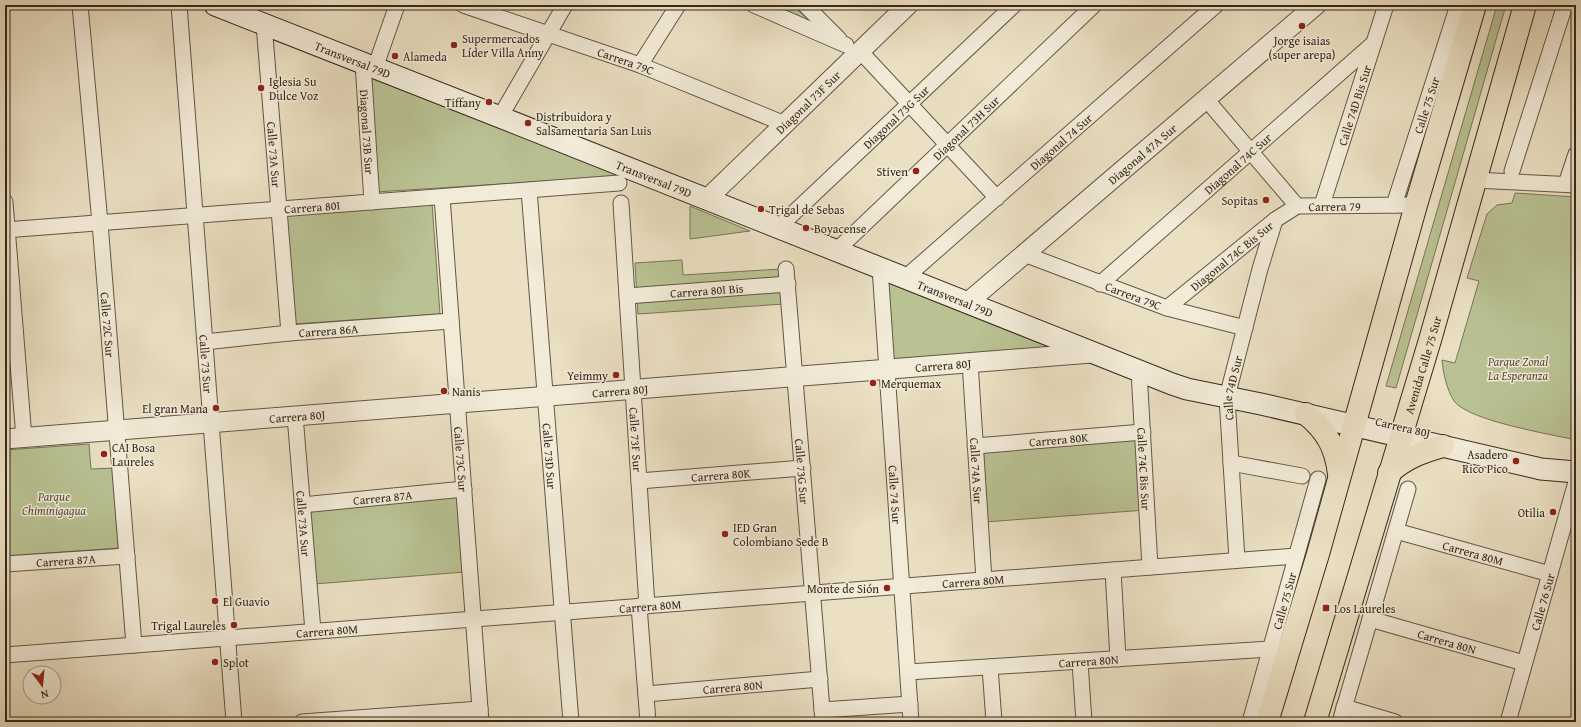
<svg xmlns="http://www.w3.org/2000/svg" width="1581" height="727" viewBox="0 0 1581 727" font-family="'Gentium Book Plus',serif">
<rect width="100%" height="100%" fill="#ebe0c3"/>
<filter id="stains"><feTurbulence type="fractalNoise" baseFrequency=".005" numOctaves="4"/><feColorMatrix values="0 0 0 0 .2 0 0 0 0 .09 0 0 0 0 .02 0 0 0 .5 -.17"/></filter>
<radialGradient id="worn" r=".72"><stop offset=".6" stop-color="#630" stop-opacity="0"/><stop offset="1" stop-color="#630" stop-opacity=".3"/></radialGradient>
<path fill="#b9c293" stroke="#787558" d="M768,5H792L815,25Z
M1497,5H1506L1396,388L1386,386Z
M368,75L627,176L376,192Z
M1515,193L1576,197V440C1550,434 1469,421 1454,401C1447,390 1443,373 1442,360L1455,363L1479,281L1467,278L1487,214L1497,205L1512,203Z
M432,203L440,314L293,324L285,214Z
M690,206L750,231L690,239Z
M682,260L683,275L781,269L784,304L638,314L635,263Z
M885,281L1060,348L890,362Z
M1139,437L1146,510L985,522L980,448Z
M89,444L91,469L115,468L120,548L5,556V450Z
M459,495L465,572L314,584L308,507Z
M474,713L475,722H378Z"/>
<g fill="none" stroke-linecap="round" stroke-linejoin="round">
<g stroke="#645646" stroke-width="17">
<g id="minor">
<path id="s1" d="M80,5L100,223L134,645"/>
<path id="s2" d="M179,5L234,722"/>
<path id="s3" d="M463,5L640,65L785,124"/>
<path d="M754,5L846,45"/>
<path d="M805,5L839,39"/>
<path id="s4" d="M264,24L289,333"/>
<path d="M860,51L997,198"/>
<path id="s5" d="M363,63L372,202"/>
<path d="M640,65L678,5"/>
<path d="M375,68L397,5"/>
<path id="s6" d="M1206,99L1297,206L1416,205"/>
<path d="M500,117L565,5"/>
<path d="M1512,171L1565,5"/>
<path d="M1474,180L1576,185"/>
<path d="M1566,184L1576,154"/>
<path id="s7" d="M529,190L571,722"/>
<path id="s8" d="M442,197L481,722"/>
<path d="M5,202L24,438"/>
<path id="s9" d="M621,203L647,606"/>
<path id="s10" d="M1322,205L1386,5"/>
<path id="s11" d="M1394,205L1458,5"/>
<path id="s12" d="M776,227L783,223L1014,5"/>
<path id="s13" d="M5,230L619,183"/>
<path id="s14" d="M836,251L1094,5"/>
<path id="s15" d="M1024,254L1167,308L1245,328"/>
<path id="s16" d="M880,268L911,722"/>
<path id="s17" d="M786,269L823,722"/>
<path id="s18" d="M905,278L1216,5"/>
<path id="s19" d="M1100,284L1374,43"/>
<path id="s20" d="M627,296L788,284"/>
<path id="s21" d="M1167,308L1275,220L1297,206"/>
<path id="s22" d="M205,342L289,333L451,321"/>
<path id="s23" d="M970,362L984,580"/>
<path id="s24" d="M1139,371L1150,567"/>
<path id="s25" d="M295,416L313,631"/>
<path id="s26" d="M975,446L1143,432"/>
<path d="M1231,463L1302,476"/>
<path id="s27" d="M639,481L803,468"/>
<path id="s28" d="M302,505L464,489"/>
<path id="s29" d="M1396,531L1550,574"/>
<path id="s30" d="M1237,560L1227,397L1260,269L1275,220"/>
<path id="s31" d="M5,564L127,556"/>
<path d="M1113,570L1118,659"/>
<path d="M639,606L648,722"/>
<path id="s32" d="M1370,619L1524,663"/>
<path id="s33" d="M5,655L1296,556"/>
<path d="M1080,662L1084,722"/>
<path d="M990,667L994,722"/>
<path id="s34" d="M908,672L1270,649"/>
<path id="s35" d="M646,694L820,679"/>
<path d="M1344,707L1395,722"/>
<path d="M822,710L910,704"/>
<path d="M302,722L480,709"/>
<path id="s36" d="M1250,722L1318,479"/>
<path d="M1340,722L1408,489"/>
<path id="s37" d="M1508,722L1576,482"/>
</g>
</g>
<g stroke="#645646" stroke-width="21">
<g id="tertiary">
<path id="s38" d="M707,199L908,5"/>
<path id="s39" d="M967,303L1316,5"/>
<path id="s40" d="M5,439L1092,353"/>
</g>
</g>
<g stroke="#37281c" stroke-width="23">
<g id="secondary">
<path id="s41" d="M215,5L500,117L1172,384L1187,389L1261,404L1541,469L1576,472"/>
</g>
</g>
<g stroke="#37281c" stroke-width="24">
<g id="primary">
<path d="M1306,414C1327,431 1336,448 1339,474"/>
<path d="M1389,473C1405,458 1422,452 1443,446"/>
<path d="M1267,722L1318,554L1416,205L1475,5"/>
<path id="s42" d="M1315,722L1430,340L1525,5"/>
</g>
</g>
<use href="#minor" stroke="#f2ebd8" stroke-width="15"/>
<use href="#tertiary" stroke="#f2ebd8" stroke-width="19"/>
<use href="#secondary" stroke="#f2ebd8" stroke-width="21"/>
<use href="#primary" stroke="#ebe0c3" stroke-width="22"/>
</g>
<g fill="#8f2418" stroke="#f2ebd8" stroke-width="1.5">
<circle cx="1302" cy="26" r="4"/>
<circle cx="454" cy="45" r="4"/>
<circle cx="395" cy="56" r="4"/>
<circle cx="261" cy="88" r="4"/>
<circle cx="489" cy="102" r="4"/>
<circle cx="528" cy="123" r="4"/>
<circle cx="916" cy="171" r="4"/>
<circle cx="1266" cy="200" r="4"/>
<circle cx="761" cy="209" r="4"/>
<circle cx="806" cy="228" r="4"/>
<circle cx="616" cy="375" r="4"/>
<circle cx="873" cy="383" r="4"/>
<circle cx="444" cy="391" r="4"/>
<circle cx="216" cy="408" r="4"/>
<circle cx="104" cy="454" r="4"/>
<circle cx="1516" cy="461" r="4"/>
<circle cx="1553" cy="512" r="4"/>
<circle cx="725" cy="534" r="4"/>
<circle cx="887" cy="588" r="4"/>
<circle cx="215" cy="601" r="4"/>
<rect x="1322" y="604" width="8" height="8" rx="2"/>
<circle cx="234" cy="625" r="4"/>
<circle cx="215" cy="662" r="4"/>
</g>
<g text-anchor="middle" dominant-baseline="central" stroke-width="3" stroke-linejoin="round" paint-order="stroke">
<g font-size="12" fill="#37281c" stroke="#f2ebd8" text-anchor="start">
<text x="462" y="38">Supermercados<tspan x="462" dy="14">Líder Villa Anny</tspan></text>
<text x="1302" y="40" text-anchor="middle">Jorge isaias<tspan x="1302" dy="14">(super arepa)</tspan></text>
<text x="403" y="56">Alameda</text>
<text x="269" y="81">Iglesia Su<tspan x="269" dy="14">Dulce Voz</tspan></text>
<text x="481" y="102" text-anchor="end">Tiffany</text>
<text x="536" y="116">Distribuidora y<tspan x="536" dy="14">Salsamentaria San Luis</tspan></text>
<text x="908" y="171" text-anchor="end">Stiven</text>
<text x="1258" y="200" text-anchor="end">Sopitas</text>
<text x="769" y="209">Trigal de Sebas</text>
<text x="814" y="228">Boyacense</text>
<text x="608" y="375" text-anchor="end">Yeimmy</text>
<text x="881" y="383">Merquemax</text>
<text x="452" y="391">Nanis</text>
<text x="208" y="408" text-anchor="end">El gran Mana</text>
<text x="112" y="447">CAI Bosa<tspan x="112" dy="14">Laureles</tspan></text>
<text x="1508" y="454" text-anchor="end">Asadero<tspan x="1508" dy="14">Rico Pico</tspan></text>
<text x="1545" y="512" text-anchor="end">Otilia</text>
<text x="733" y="527">IED Gran<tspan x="733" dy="14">Colombiano Sede B</tspan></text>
<text x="879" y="588" text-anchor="end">Monte de Sión</text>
<text x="223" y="601">El Guavio</text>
<text x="1334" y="608">Los Laureles</text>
<text x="226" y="625" text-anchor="end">Trigal Laureles</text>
<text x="223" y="662">Splot</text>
</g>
<g font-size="12" fill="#37281c" stroke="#f2ebd8">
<text stroke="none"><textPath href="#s41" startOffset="148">Transversal 79D</textPath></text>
<text stroke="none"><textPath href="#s3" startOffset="172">Carrera 79C</textPath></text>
<text stroke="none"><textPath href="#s38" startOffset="140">Diagonal 73F Sur</textPath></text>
<text stroke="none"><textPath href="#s10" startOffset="105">Calle 74D Bis Sur</textPath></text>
<text stroke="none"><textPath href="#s11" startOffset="105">Calle 75 Sur</textPath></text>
<text stroke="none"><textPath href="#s12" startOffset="163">Diagonal 73G Sur</textPath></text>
<text stroke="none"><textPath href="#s14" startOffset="179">Diagonal 73H Sur</textPath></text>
<text stroke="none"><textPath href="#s5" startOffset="69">Diagonal 73B Sur</textPath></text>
<text stroke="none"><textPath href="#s18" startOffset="207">Diagonal 74 Sur</textPath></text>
<text stroke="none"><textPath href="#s39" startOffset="230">Diagonal 47A Sur</textPath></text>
<text stroke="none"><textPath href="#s4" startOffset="131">Calle 73A Sur</textPath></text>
<text stroke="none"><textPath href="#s19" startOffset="183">Diagonal 74C Sur</textPath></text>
<text stroke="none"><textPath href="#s41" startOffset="472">Transversal 79D</textPath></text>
<text stroke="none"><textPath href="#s6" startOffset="178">Carrera 79</textPath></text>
<text stroke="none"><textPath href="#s13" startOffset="308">Carrera 80I</textPath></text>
<text stroke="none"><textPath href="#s21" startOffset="83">Diagonal 74C Bis Sur</textPath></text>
<text stroke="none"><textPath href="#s20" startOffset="80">Carrera 80I Bis</textPath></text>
<text stroke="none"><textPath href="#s15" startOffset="117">Carrera 79C</textPath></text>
<text stroke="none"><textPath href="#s41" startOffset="796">Transversal 79D</textPath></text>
<text stroke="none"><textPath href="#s1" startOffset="321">Calle 72C Sur</textPath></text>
<text stroke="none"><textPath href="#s22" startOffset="124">Carrera 86A</textPath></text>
<text stroke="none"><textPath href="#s2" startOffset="360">Calle 73 Sur</textPath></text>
<text stroke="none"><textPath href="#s42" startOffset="373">Avenida Calle 75 Sur</textPath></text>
<text stroke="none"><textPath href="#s40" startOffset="941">Carrera 80J</textPath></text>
<text stroke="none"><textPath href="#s30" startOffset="173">Calle 74D Sur</textPath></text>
<text stroke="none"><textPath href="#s40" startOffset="617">Carrera 80J</textPath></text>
<text stroke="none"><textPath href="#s40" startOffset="293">Carrera 80J</textPath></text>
<text transform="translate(1403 427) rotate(13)">Carrera 80J</text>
<text stroke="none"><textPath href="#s26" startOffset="84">Carrera 80K</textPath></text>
<text stroke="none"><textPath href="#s9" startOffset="237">Calle 73F Sur</textPath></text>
<text stroke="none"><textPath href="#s7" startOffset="267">Calle 73D Sur</textPath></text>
<text stroke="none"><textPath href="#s8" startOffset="263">Calle 73C Sur</textPath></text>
<text stroke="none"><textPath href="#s24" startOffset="98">Calle 74C Bis Sur</textPath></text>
<text stroke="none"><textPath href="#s23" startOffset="109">Calle 74A Sur</textPath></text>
<text stroke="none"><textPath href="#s17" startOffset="203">Calle 73G Sur</textPath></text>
<text stroke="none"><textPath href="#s27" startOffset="82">Carrera 80K</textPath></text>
<text stroke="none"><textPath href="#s16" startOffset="227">Calle 74 Sur</textPath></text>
<text stroke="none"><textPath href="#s28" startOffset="81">Carrera 87A</textPath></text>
<text stroke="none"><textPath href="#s25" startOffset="108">Calle 73A Sur</textPath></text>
<text stroke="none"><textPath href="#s29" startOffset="80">Carrera 80M</textPath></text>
<text stroke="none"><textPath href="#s31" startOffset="61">Carrera 87A</textPath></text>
<text stroke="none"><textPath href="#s33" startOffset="971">Carrera 80M</textPath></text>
<text stroke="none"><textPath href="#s36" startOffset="126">Calle 75 Sur</textPath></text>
<text stroke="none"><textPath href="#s37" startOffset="125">Calle 76 Sur</textPath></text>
<text stroke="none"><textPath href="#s33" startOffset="647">Carrera 80M</textPath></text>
<text stroke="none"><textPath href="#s33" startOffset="323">Carrera 80M</textPath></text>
<text stroke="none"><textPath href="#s32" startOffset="80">Carrera 80N</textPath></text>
<text stroke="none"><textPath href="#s34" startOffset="181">Carrera 80N</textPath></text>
<text stroke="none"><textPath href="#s35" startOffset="87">Carrera 80N</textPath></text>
</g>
<g font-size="12" font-style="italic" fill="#584e3a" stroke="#f2ebd8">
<text x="1518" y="361">Parque Zonal<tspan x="1518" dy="14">La Esperanza</tspan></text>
<text x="54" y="496">Parque<tspan x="54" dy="14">Chiminigagua</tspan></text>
</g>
</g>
<rect width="1581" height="727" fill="none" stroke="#ebe0c3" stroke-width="20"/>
<rect x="6" y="6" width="1569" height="715" fill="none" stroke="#37281c" stroke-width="2"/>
<rect x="10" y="10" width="1561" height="707" fill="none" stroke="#37281c"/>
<g transform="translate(42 685) rotate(164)"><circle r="19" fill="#f2ebd8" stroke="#a79d8d"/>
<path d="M0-3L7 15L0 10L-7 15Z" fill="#8f2418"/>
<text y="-6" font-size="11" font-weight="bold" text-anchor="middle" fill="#37281c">N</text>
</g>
<rect width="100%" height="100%" filter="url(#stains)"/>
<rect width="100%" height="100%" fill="url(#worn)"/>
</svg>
